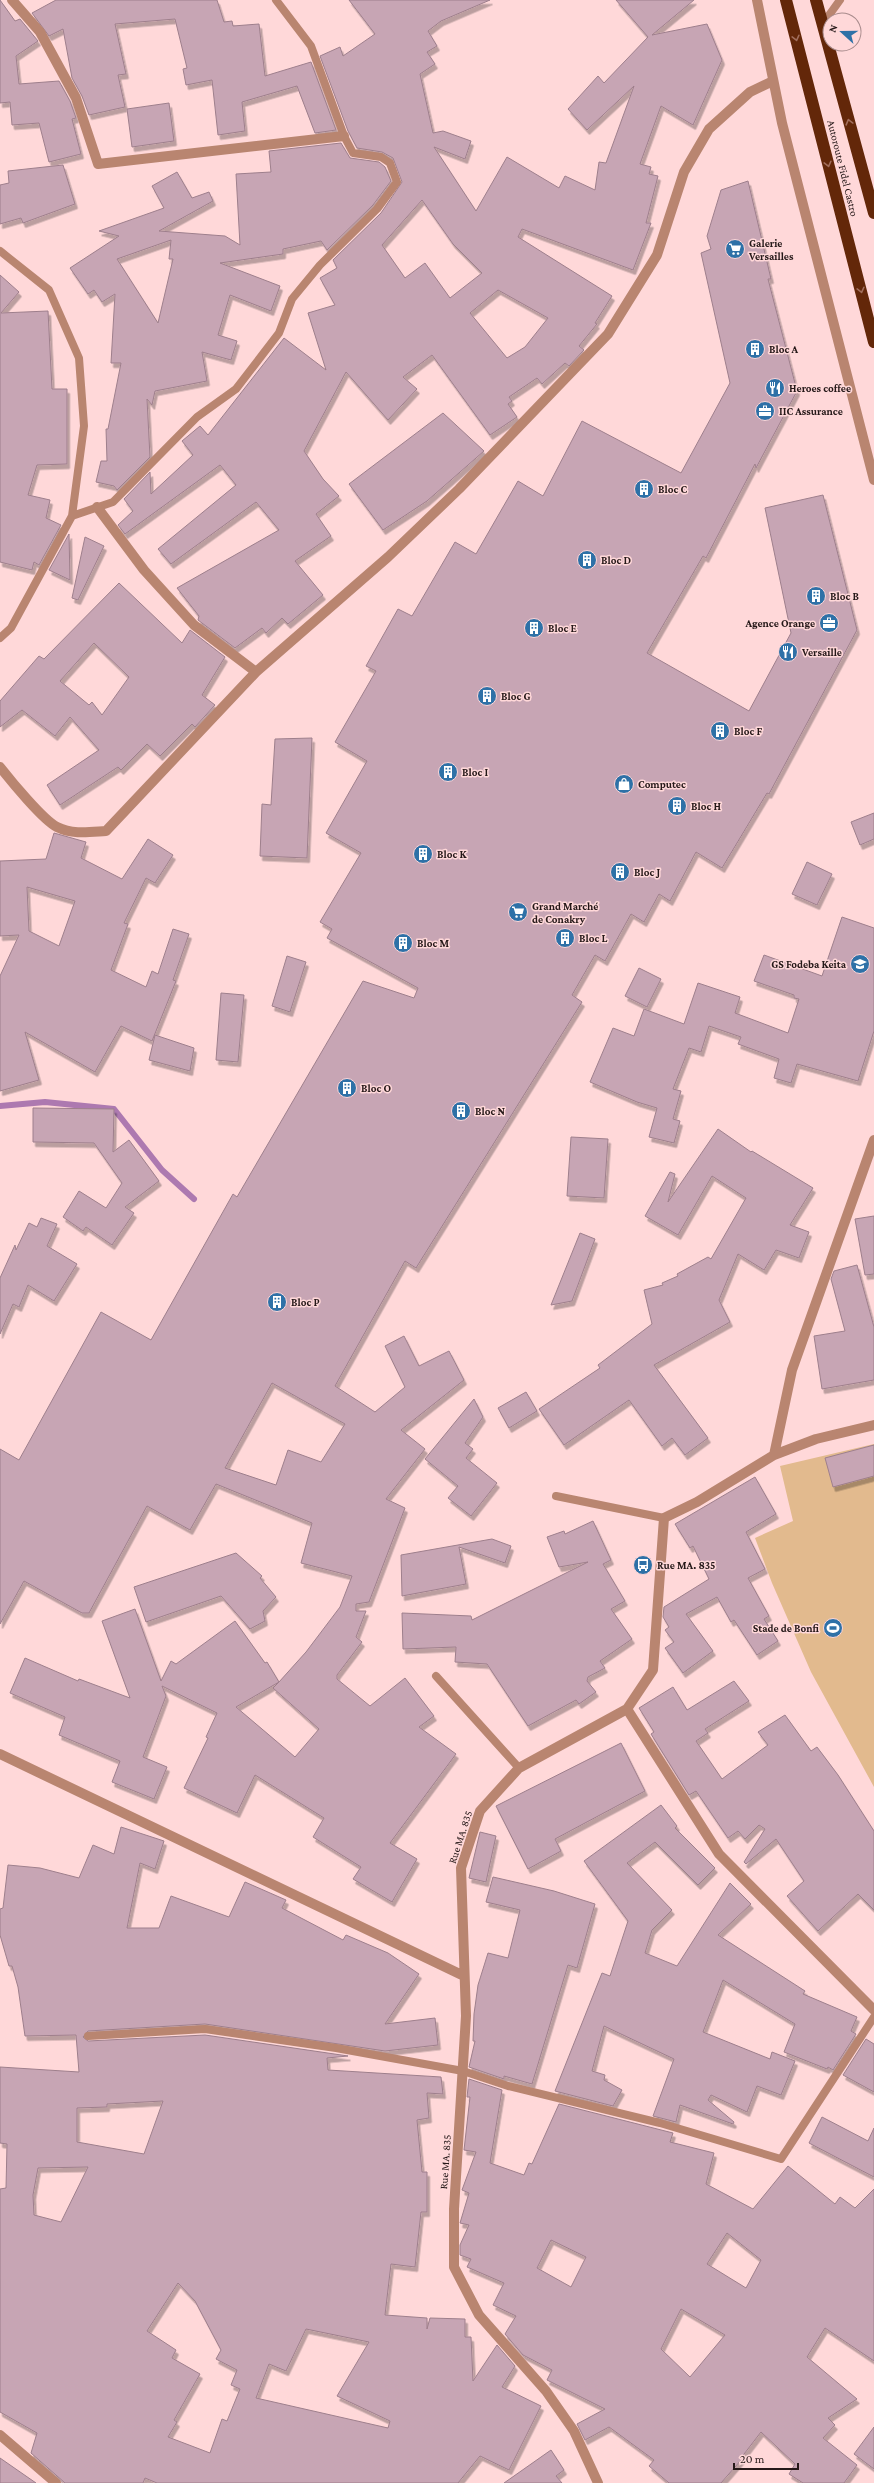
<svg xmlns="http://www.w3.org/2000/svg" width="874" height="2483" viewBox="0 0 874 2483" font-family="'Crimson Pro',serif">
<defs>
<filter id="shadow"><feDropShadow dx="2.5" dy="4.5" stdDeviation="0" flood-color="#0004"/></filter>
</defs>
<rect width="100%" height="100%" fill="#ffd8d9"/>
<path fill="#e2ba8e" d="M874,1444V1787L811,1672L772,1583L755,1538L793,1521L780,1466Z"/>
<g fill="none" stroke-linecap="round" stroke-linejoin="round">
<path stroke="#ad79b0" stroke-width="6" d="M0,1106L45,1102L114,1109L162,1170L194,1199"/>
</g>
<path fill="#c7a5b4" stroke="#9e7f8c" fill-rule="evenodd" filter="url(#shadow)" d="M0,0L15,21L20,19L38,41L16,56L19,84L59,81L70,101L76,118L72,119L81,154L49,162L39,123L12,125L10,102L0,103Z
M56,0H217L224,22L232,21L233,26L259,24L265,76L311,62L336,130L315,133L297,86L242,102L245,131L218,135L212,80L186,85L183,69L187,68L175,19L115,24L126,74L118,75L125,107L89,115L82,96L72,78L63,29L49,36L32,13Z
M349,0H490L441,21L428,31L437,46L427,52L435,64L420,74L433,133L443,131L471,141L465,159L434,147L476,211L507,157L559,188L565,176L595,190L599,162L606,163L634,86L587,130L568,109L598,76L604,83L648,37L616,0H694L652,35L707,24L722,60L693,125L661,106L640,164L651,167L649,174L658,176L646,223H651L633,270L522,229L518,237L612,296L595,323L597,324L579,346L584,350L569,366L565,363L542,384L537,378L509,397L512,401L508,404L517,417L490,435L432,355L403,377L417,389L388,420L346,372L304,451L323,479L339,496L316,514L331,536L295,561L323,595L288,624L282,618L266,633L262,628L235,648L198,620L199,616L177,588L279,530L256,502L171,564L158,549L236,485L220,465L125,534L118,525L133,511L124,499L150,472L151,494L193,455L182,441L200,426L208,435L284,338L326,370L308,313L335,305L320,278L337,268L333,260L381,213L402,182L393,158L382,152L357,148L348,131L320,56L340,47L343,56L375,34ZM422,200L453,244L482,273L450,298L425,263L405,278L382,245ZM498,290L548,318L525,347L507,358L470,313Z
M169,103L174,141L132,147L127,109Z
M341,143L350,158L379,162L385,167L391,181L373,205L327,250L321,241L283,249V254L220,263L280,286L271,311L230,295L218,335L237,341L231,360L202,352L207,381L155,391L152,405L147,399L150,457L117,490L114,486L96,482L101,461H107L106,429H108L121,363H111L115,294L102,302L94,290L88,294L70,268L119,236L99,231L164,208L152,186L177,172L192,198L209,192L213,201L159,231L225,236L240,245L236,174L271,172L269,151ZM171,240L169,259H173L158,323L117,259Z
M63,165L75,204L23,223L21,218L0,224V185L9,183L8,171Z
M748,181L771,279H768L797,391L756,468L755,464L706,558L703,556L647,653L749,711L791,633L765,508L823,495L857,630L769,794L767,793L722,868L696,852L670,901L659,894L644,922L631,914L605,961L595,955L572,995L582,1002L416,1268L405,1261L335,1386L375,1412L405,1387L385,1346L404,1336L419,1366L449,1351L464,1380L401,1430L425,1449L386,1499L405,1508L369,1602L356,1604V1611H366L356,1637L362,1642L337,1675V1679L370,1706L405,1678L434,1716L419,1727L456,1754L390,1843L417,1859L392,1902L353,1879L361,1867L313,1837L324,1818L255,1775L237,1813L184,1788L208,1738L206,1737L217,1713L162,1686L166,1696L143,1757L167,1767L154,1799L112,1782L120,1761L59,1735L65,1717L10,1693L25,1658L78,1681L79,1679L130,1698L102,1621L135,1609L161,1681L171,1661L176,1664L235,1621L265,1663L267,1662L279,1682L306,1652L340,1607L352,1576L301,1563L312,1523L216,1484L190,1530L147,1506L89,1613H82L24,1581L0,1624V1449L19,1460L101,1312L151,1340L233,1194L237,1197L363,981L414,998L418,988L327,938L332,929L320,922L361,853L326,833L367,761L335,742L376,671L366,666L398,609L412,616L455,542L476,554L518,481L543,496L582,421L681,473L730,383L701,253L711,249L707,236L721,190ZM272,1383L345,1424L321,1462L288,1450L276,1485L225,1468ZM279,1682L273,1688L319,1729L295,1757L236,1707Z
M0,275L19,292L1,313L48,311L52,389H67V464L37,465L28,495L50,500L46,518L61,525L39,565L34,562L32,570L0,562Z
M443,413L484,451L427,501L383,530L349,484Z
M69,534L70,580L49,570Z
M85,537L104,546L78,600L72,598Z
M119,583L182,643L190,630L225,657L202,695L215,705L195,727L192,724L160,756L147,744L121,770L118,767L60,805L47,785L99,750L70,717L55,736L22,710L0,727V701L39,656L44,659ZM94,643L129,677L102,715L92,702L89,705L60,681Z
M312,738L307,858L260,856L262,804L271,805L275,739Z
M874,813V839L860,845L851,822Z
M54,833L86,842L81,858L122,879L148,839L173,855L155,883L146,878L124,923L128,924L111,970L146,987L152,971L158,974L173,929L189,934L173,980L176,981L152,1041L121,1026L95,1072L25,1032L39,1080L0,1091V976L19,935L0,936V861L46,859ZM27,887L75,901L59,946L29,931Z
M807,862L832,874L817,905L792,894Z
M842,917L874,928V1031L858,1081L797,1064L791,1083L774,1078L779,1059L738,1044L741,1037L709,1026L701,1052L689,1048L673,1089L681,1091L673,1119L680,1121L674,1143L649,1137L657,1108L637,1102L590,1082L613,1028L634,1036L644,1009L684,1024L698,983L740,997L735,1013L788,1033L799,999L794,998V995L754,981L764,955L822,976Z
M287,956L306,962L290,1012L272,1006Z
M639,968L661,979L647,1007L625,996Z
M221,993L244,995L238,1062L216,1060Z
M155,1035L194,1048L190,1071L149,1060Z
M33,1108L114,1109L113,1152L129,1140L159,1181L125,1207L134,1213L112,1245L86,1227L83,1231L63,1217L79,1191L106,1208L122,1183L94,1143L33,1142Z
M718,1129L751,1152L752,1151L813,1188L790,1225L809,1232L799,1258L776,1250L764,1270L738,1254L719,1300L730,1322L654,1365L708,1438L685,1455L672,1438L662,1446L629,1400L564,1445L539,1409L600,1368L598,1365L652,1324L644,1290L663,1285L662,1283L678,1276L677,1274L708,1257L711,1259L746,1198L712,1176L678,1235L645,1216L670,1172L675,1174L668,1202Z
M571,1137L608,1139L604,1198L567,1196Z
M874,1216V1274L865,1275L855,1219Z
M41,1218L57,1224L47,1246L77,1264L54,1301L28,1285L19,1307L13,1304L0,1334V1278L15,1245L16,1250L29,1223L37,1227Z
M580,1233L595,1239L572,1301L551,1305Z
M857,1265L874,1327V1380L822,1389L814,1336L845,1331L831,1279L834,1271Z
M526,1392L537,1411L509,1428L498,1408Z
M474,1399L483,1417L465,1443L473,1449L466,1458L497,1483L471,1516L448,1498L458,1486L425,1459Z
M874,1445V1476L833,1487L825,1458Z
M755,1477L776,1514L746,1532L765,1569L748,1578L769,1616L764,1619L778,1641L757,1655L734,1620L731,1622L717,1597L686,1614L713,1651L683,1673L665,1648L674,1642L665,1630L669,1627L663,1617L664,1607L709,1579L693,1546L690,1548L675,1524Z
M593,1521L611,1560L603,1564L625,1601L611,1609L632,1639L600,1661L605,1668L588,1677L587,1681L596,1692L579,1704L576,1700L528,1726L487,1664L455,1662L456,1647L403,1649L402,1613L471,1616L472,1620L588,1562L559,1567L547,1537L564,1531L565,1534Z
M492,1539L511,1546L505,1563L459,1547L466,1584L402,1596L401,1555Z
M236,1553L262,1576L260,1578L276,1597L263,1611L265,1621L250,1629L221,1596L146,1622L134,1587Z
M734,1681L749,1701L705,1729L708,1733L696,1741L722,1779L768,1745L758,1732L785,1715L811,1751L817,1747L838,1775L874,1831V1910L858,1894L818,1931L787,1896L804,1881L776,1839L746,1864L744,1862L765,1829L759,1825L745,1839L738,1831L728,1838L696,1791L689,1795L651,1734L654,1732L639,1708L673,1687L687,1710Z
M621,1743L645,1791L555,1839L561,1851L528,1869L496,1806Z
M661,1805L677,1826L675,1828L715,1868L698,1885L655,1842L627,1863L672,1910L652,1930L645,1953L677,1966L730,1883L751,1904L718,1935L805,1991L803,1994L857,2017L851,2031L856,2034L833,2070L828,2067L827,2069L784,2052L795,2024L723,1980L703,2032L770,2059L772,2052L795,2061L781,2095L757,2086L747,2112L711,2095L708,2100L734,2122L733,2124L680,2105L676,2122L653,2116L674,2059L604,2026L592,2071L605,2075L604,2080L622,2090L613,2106L555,2091L602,1973L610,1976L628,1921L584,1861Z
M121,1827L164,1841L155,1869L140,1863L127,1928H159L171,1896L229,1917L245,1882L286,1900L282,1908L343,1940L346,1935L388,1953L419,1974L385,2024L435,2018L438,2045L385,2051L205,2024L88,2031L83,2037L88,2041L205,2035L348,2056L327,2058L328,2070L441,2077L443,2094L427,2093L429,2118L417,2120L422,2172H427V2212H421L415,2267L391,2264L385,2315L427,2318V2329L430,2318L465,2319V2337H471L473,2381L497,2345L515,2366L502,2387L541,2406L509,2470L480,2456L458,2483H157L145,2478L143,2483H65L31,2453L37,2433L0,2412V2189L6,2188L7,2144L0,2143V2067L79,2072L76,2035L25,2036L18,1987L12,1966H9L0,1935V1909L3,1908L8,1865L40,1868L79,1878L93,1845L114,1854ZM163,2101L144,2154L77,2142V2108L107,2107V2104ZM88,2167L61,2222L34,2215L33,2195L38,2168ZM178,2283L195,2301L221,2350L216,2359L237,2370L231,2385L240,2389L227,2421L222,2419L210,2453L168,2437L177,2422L174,2420L200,2374L172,2358L176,2350L147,2331ZM306,2329L369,2342L337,2396L390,2421L388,2428L256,2398L269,2364L286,2371Z
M480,1832L496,1836L486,1882L469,1878Z
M493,1877L554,1891L595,1904L577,1968L568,1965L532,2084L504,2076V2079L469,2067L475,2041H473L474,2014L478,1985L488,1953L508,1958L520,1910L486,1902Z
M866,2039L874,2044V2092L843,2075Z
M469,2079L502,2090L490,2163L524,2175L529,2163L532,2164L559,2104L673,2133L670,2142L714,2153L706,2184L753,2209L788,2166L835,2204L840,2197L855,2208L874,2189V2361L825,2328L807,2357L857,2399L828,2418L835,2425L823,2438L857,2465L844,2483H803L789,2474L795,2464L761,2432L741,2458L742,2459L721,2483H669L649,2466L654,2460L609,2427L585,2440L577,2424L605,2409L547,2380L552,2370L523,2355L505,2334L516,2316L493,2305L504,2283L467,2267L471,2259L460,2255V2245L469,2225L460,2223L469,2193L462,2190L476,2152L464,2150L470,2097H467ZM727,2233L761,2260L746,2288L707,2264ZM551,2240L586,2257L571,2287L537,2268ZM681,2309L725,2335L690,2377L661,2349Z
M822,2117L868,2141L874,2128V2177L809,2143Z
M874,2427V2469L854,2454Z
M551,2450L564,2470L556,2476L562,2483H504Z
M0,2458L36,2483H0Z"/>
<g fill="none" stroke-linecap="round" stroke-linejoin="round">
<path stroke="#b98570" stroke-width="8" d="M822,25L840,0
M0,251L49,290L79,358L84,426L72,516L11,628L0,638
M72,516L113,502L197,417L236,389L279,333L292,299L320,265L377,209L397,182L390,163L381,157L353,153L344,136L311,46L276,0
M556,1496L664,1518
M436,1676L519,1768
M88,2036L205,2029L336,2048L463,2071L508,2086L660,2123L781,2159L874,2017"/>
<path stroke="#b98570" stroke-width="10" d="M12,0L40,32L76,98L98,164L344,136
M757,0L782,123L874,480
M97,507L144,570L194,625L256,672
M0,767C11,781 43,820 57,827C73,835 90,832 106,831L256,672L388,557L459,489L608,334L657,255L684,172L709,129L750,92L773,81
M774,1455L792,1370L874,1140
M627,1709L719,1854L874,2010
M0,1754L464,1976
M0,2435L56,2483
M598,2483L574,2431L546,2391L479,2315L454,2267V2209L466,2016L461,1868L480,1811L519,1768L627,1709L653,1670L664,1518L697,1502L774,1455L816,1439L874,1425"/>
<path stroke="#632709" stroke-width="12" d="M786,0L874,342
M816,0L874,213"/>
</g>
<defs><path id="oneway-chevron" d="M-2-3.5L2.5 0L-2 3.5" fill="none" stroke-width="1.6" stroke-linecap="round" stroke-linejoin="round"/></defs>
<g stroke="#a16e5c">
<use href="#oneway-chevron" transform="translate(796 38) rotate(76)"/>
<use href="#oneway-chevron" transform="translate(849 122) rotate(-105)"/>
<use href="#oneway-chevron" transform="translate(828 164) rotate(76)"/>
<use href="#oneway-chevron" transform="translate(861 290) rotate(76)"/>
</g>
<defs>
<g id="supermarket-disc" transform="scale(1)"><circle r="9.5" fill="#2e71a7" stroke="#ffd8d9"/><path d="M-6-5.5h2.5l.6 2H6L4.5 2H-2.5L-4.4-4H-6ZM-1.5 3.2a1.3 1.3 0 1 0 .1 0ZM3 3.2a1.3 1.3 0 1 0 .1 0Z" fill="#fff"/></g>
<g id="building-disc" transform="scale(1)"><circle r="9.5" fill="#2e71a7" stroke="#ffd8d9"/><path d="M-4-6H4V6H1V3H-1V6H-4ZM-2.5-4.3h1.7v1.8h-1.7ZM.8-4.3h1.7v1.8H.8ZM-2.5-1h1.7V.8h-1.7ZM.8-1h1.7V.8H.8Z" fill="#fff"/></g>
<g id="restaurant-disc" transform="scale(1)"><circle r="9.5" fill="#2e71a7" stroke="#ffd8d9"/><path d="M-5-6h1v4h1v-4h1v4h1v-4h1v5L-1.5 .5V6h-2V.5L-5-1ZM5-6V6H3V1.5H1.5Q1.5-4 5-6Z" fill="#fff"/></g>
<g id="office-disc" transform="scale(1)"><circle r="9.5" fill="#2e71a7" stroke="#ffd8d9"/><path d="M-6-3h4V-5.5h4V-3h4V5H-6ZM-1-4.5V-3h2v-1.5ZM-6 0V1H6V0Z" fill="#fff"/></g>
<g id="shop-disc" transform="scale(1)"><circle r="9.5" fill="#2e71a7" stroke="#ffd8d9"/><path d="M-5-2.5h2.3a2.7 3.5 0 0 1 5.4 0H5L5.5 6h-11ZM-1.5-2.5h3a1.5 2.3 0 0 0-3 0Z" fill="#fff"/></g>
<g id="school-disc" transform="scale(1)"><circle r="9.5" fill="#2e71a7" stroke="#ffd8d9"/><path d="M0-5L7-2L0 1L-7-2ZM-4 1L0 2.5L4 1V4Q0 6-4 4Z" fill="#fff"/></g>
<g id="bus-disc" transform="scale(1)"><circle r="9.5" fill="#2e71a7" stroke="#ffd8d9"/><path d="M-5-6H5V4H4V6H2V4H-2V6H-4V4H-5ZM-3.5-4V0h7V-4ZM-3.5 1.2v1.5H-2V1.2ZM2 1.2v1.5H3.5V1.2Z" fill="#fff"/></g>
<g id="stadium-disc" transform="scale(1)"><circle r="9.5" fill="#2e71a7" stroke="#ffd8d9"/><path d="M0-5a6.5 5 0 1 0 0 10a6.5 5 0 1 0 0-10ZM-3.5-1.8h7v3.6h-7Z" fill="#fff"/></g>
</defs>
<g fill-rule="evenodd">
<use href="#supermarket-disc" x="735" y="249"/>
<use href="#building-disc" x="755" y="349"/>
<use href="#restaurant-disc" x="775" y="388"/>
<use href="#office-disc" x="765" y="411"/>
<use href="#building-disc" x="644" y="489"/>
<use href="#building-disc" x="587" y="560"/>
<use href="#building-disc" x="816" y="596"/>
<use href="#office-disc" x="829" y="623"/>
<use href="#building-disc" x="534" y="628"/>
<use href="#restaurant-disc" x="788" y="652"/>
<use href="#building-disc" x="487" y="696"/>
<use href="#building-disc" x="720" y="731"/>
<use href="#building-disc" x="448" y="772"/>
<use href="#shop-disc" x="624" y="784"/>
<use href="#building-disc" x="677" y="806"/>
<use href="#building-disc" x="423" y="854"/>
<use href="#building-disc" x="620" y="872"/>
<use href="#supermarket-disc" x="518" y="912"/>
<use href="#building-disc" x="565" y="938"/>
<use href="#building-disc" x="403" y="943"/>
<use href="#school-disc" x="860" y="964"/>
<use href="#building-disc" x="347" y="1088"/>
<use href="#building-disc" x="461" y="1111"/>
<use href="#building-disc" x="277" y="1302"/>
<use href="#bus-disc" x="643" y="1565"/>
<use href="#stadium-disc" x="833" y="1628"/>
</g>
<g text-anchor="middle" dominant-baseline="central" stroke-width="3" stroke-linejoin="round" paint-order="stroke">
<g font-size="11" fill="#251818" stroke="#ffd8d9">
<text transform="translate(843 168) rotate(76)">Autoroute Fidel Castro</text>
<text transform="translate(460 1837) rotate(-72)">Rue MA. 835</text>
<text transform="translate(445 2162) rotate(-86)">Rue MA. 835</text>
</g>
<g font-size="11" font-weight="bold" fill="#251818" stroke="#ffd8d9" text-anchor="start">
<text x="749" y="243">Galerie<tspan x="749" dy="13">Versailles</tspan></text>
<text x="769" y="349">Bloc A</text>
<text x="789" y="388">Heroes coffee</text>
<text x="779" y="411">IIC Assurance</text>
<text x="658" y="489">Bloc C</text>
<text x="601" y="560">Bloc D</text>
<text x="830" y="596">Bloc B</text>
<text x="815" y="623" text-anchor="end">Agence Orange</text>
<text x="548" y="628">Bloc E</text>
<text x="802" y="652">Versaille</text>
<text x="501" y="696">Bloc G</text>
<text x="734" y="731">Bloc F</text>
<text x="462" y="772">Bloc I</text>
<text x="638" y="784">Computec</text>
<text x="691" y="806">Bloc H</text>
<text x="437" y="854">Bloc K</text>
<text x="634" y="872">Bloc J</text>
<text x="532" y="906">Grand Marché<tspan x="532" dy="13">de Conakry</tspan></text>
<text x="579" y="938">Bloc L</text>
<text x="417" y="943">Bloc M</text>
<text x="846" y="964" text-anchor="end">GS Fodeba Keita</text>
<text x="361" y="1088">Bloc O</text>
<text x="475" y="1111">Bloc N</text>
<text x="291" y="1302">Bloc P</text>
<text x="657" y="1565">Rue MA. 835</text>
<text x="819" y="1628" text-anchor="end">Stade de Bonfi</text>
</g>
</g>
<g transform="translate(842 32) rotate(291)"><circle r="19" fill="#ffd8d9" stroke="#a88b8c"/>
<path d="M0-3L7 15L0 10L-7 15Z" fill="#2e71a7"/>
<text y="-6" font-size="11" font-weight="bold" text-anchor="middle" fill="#251818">N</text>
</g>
<path d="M734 2463v6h64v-6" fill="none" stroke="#251818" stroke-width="2"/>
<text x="740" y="2463" font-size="12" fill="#251818" stroke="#ffd8d9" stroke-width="3" paint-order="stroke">20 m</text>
</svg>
